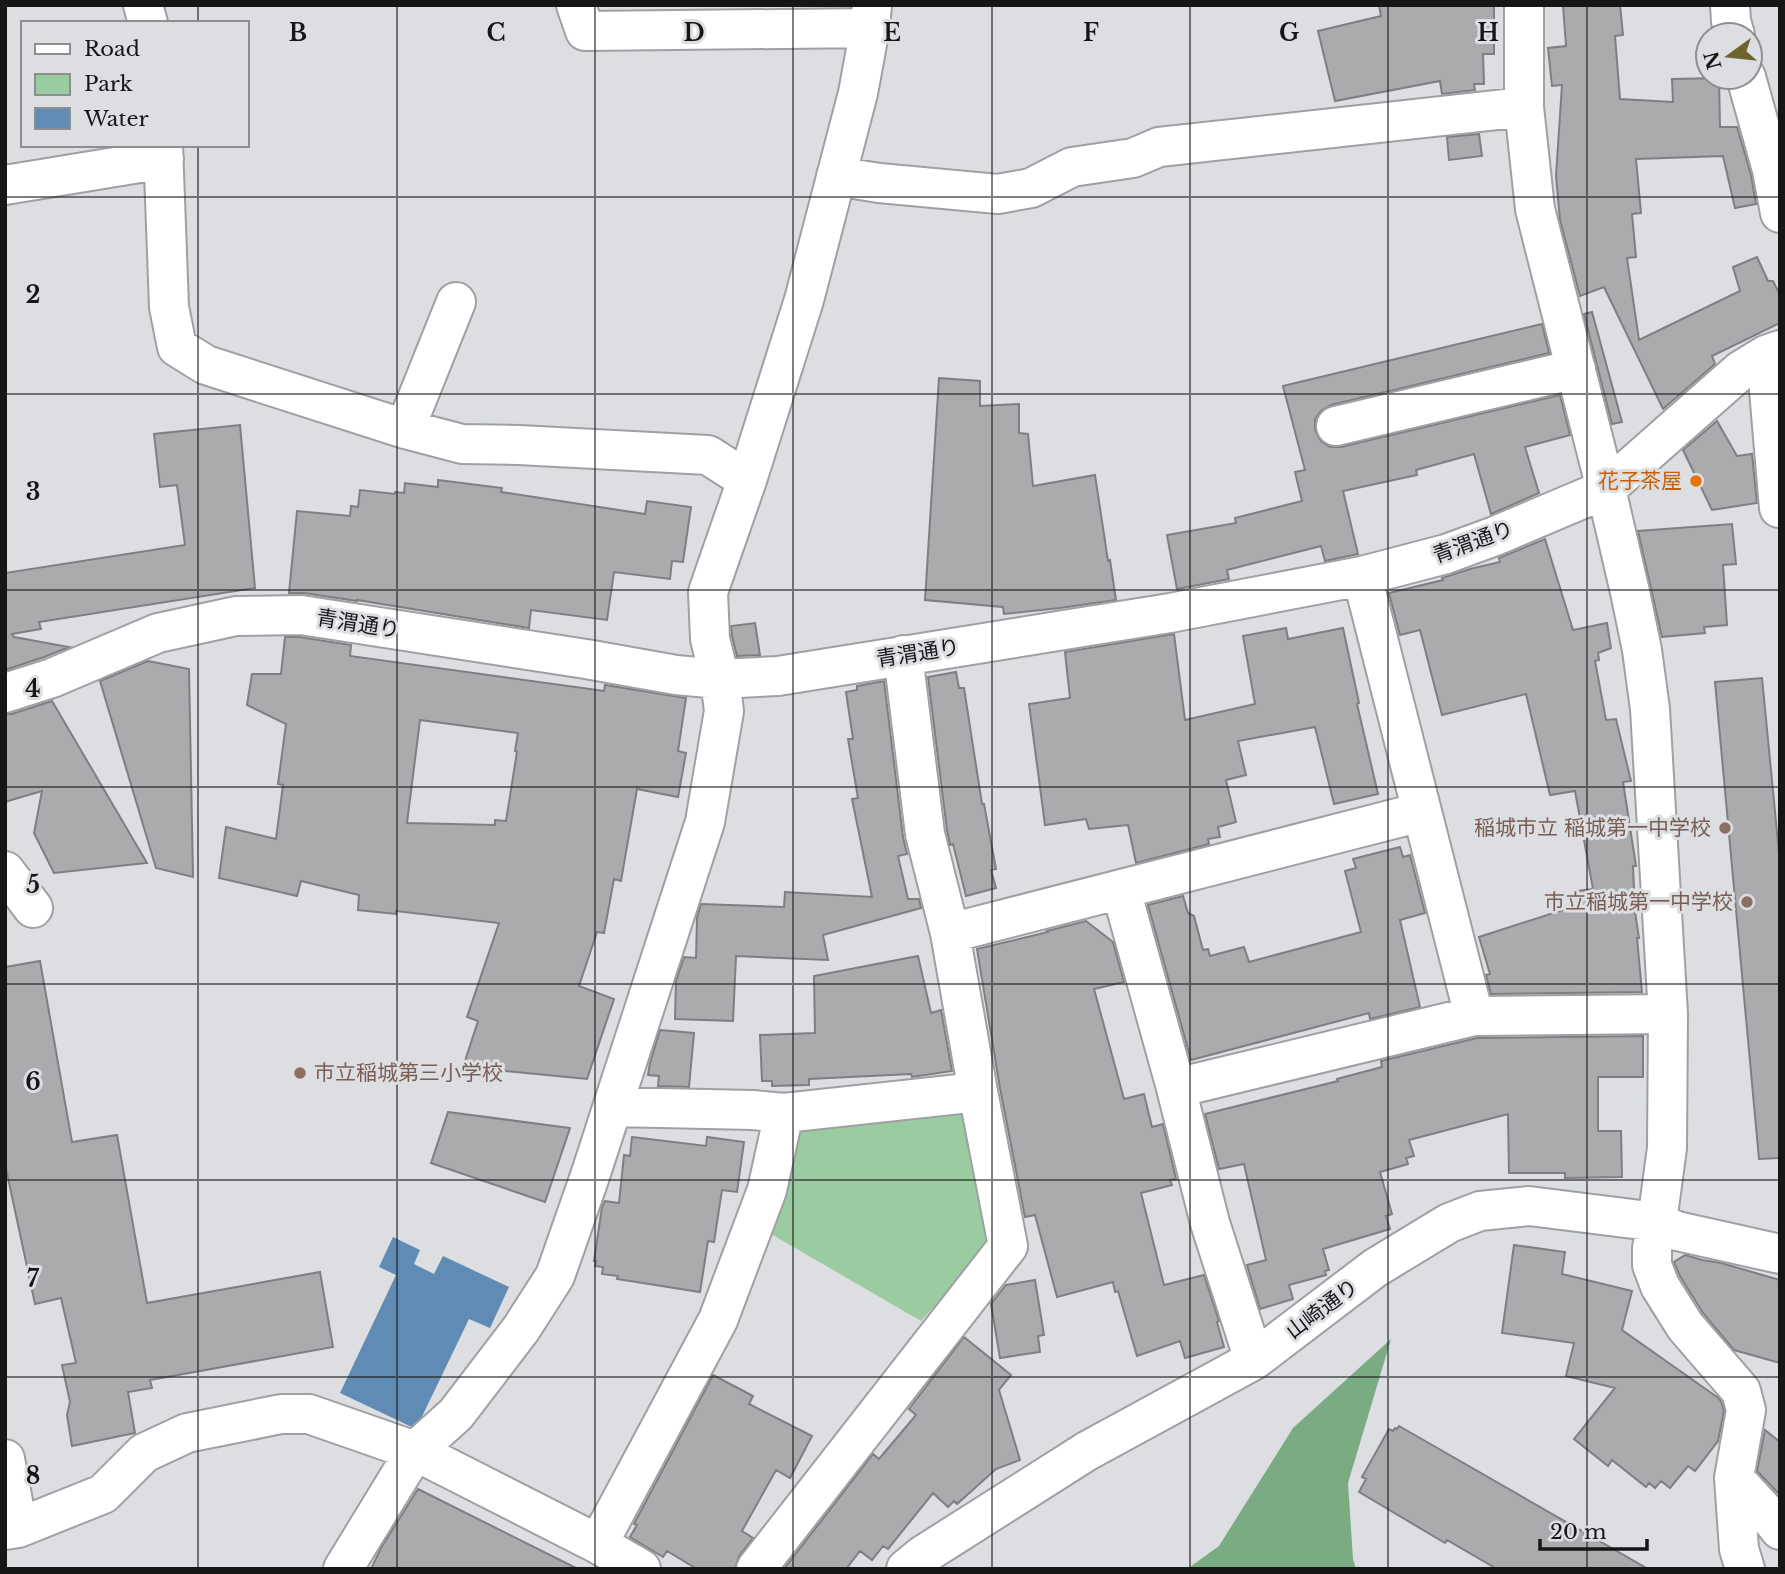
<svg xmlns="http://www.w3.org/2000/svg" width="1785" height="1574" viewBox="0 0 1785 1574" font-family="'Libre Baskerville','Noto Sans JP',serif">
<rect width="100%" height="100%" fill="#dcdee1"/>
<path fill="#9bcca1" d="M952,1106L969,1117L988,1241L978,1258L921,1321L771,1234L782,1186L799,1131L815,1123Z"/>
<path fill="#7bab82" d="M1391,1339L1348,1483L1353,1559L1356,1569H1187L1219,1546L1293,1428Z"/>
<path fill="#5f8bb4" d="M393,1237L420,1250L414,1264L434,1274L443,1256L509,1287L490,1328L469,1319L416,1429L340,1393L396,1275L379,1267Z"/>
<path fill="#abaaad" stroke="#7f7e81" stroke-width="2" fill-rule="evenodd" d="M1379,5H1494V54H1483L1484,84H1474L1475,90L1442,94L1440,81L1335,101L1318,31L1381,16Z
M1563,5H1620L1623,35L1615,36L1620,99L1673,102L1672,79L1719,78L1720,127H1737L1751,175L1756,204L1735,208L1723,156L1636,159L1641,213L1632,214L1636,257L1627,258L1639,340L1740,291L1733,267L1757,257L1768,281H1773L1780,295V323L1712,356L1715,364L1663,409L1604,287L1580,296L1560,220L1556,176L1562,85L1552,86L1548,48L1566,46Z
M1479,134L1482,156L1449,160L1447,137Z
M1592,312L1622,422L1612,424L1584,314Z
M1542,324L1549,353L1331,405L1321,411L1315,419V430L1321,441L1330,447H1341L1560,395L1570,435L1525,447L1539,493L1491,514L1474,454L1416,470L1417,475L1343,491L1358,554L1325,561L1321,546L1227,570L1229,579L1177,589L1167,535L1236,523L1235,518L1302,501L1295,472L1305,470L1283,386Z
M939,378L980,381V406L1019,404V433L1028,434L1033,486L1095,475L1108,561L1110,560L1116,600L1060,608L1004,614L1003,607L925,600Z
M1717,421L1737,456L1752,454L1757,503L1712,510L1683,450Z
M240,425L255,588L39,622L41,629L12,634L14,637L69,647L44,657L5,670V573L185,545L177,485L160,487L154,434Z
M438,480L502,488L501,492L645,514L647,501L691,507L683,562L672,561L670,579L614,572L607,620L531,610L529,628L357,600V601L304,593H289L297,511L350,516L351,506L358,507L360,490L395,494V492L404,493L405,483L438,487Z
M1732,524L1736,564L1723,565L1727,625L1704,627L1705,633L1662,637L1638,531Z
M1545,539L1573,630L1607,623L1611,648L1598,653L1599,660L1595,661L1606,720L1616,719L1631,781L1623,782L1636,866H1633L1635,912L1639,938H1637L1642,992L1491,994L1486,975L1490,974L1479,937L1578,905L1575,891L1593,889L1575,791L1550,795L1526,694L1442,715L1420,630L1400,635L1389,593L1443,580L1442,578L1470,569L1500,562L1499,558Z
M755,623L760,655L737,656L732,636L731,626Z
M1286,628L1288,639L1343,628L1359,703L1357,704L1378,794L1334,804L1315,727L1238,741L1246,775L1226,780L1236,822L1218,827L1220,837L1208,839L1209,844L1136,863L1128,825L1089,829L1086,819L1045,825L1029,704L1070,698L1065,652L1174,634L1185,720L1255,704L1243,636Z
M285,637H299L351,645L350,656L604,691L605,685L686,698L678,751L686,753L678,797L637,789L621,881L614,879L604,933L597,932L579,986L614,999L587,1079L463,1067L478,1021L467,1017L499,923L396,911V914L358,910L359,895L301,881L297,896L219,878L226,827L276,839L283,785L278,784L286,724L247,705L252,674H281ZM420,720L518,733L515,751L517,752L506,821L495,820V825L407,823Z
M148,661L189,669L193,877L156,868L100,681Z
M956,672L959,688H964L982,804H984L996,869L991,870L996,888L966,896L953,844L950,845L947,830L928,677Z
M1762,678L1780,863V1158L1759,1159L1715,682Z
M884,681L903,837L907,854L898,856L908,899H919L921,908L823,935L828,960L736,956L733,1021L675,1019L676,981L684,957L696,958L697,918L701,904L784,907L785,892L872,897L852,799L858,798L848,739H853L846,692L857,690V686Z
M52,701L147,863L54,873L34,833L42,791L5,802V714H12Z
M1400,847L1403,857L1410,855L1425,913L1400,920L1420,1007L1370,1019L1369,1013L1191,1060L1148,905L1183,896L1188,913L1194,916L1203,950L1208,949L1210,956L1244,947L1249,962L1361,932L1345,871L1356,868L1353,859Z
M1086,921L1113,942L1124,982L1094,989L1124,1099L1144,1094L1152,1127L1163,1124L1176,1179L1170,1180L1172,1185L1141,1193L1164,1285L1204,1275L1219,1321L1217,1322L1224,1347L1185,1358L1180,1341L1137,1356L1118,1291L1115,1292L1113,1282L1057,1297L1035,1215L1025,1217L1000,1088L977,949L1048,932L1047,931Z
M918,956L931,1013L941,1010L952,1071L912,1077L911,1074L809,1079V1085L772,1086V1081H762L760,1035L815,1033L814,976Z
M40,961L72,1142L117,1135L147,1303L320,1272L333,1347L150,1380L152,1388L128,1392L135,1433L72,1446L67,1415L70,1402L62,1365L76,1363L61,1298L35,1304L5,1164V967Z
M660,1030L694,1033L689,1087L658,1086L659,1076L648,1075L650,1063Z
M1643,1036V1077H1598V1131H1621L1622,1177L1565,1178V1173H1509L1508,1114L1409,1140L1414,1156L1406,1158L1408,1164L1380,1172L1392,1214L1386,1216L1390,1229L1323,1249L1329,1270L1325,1271L1326,1275L1289,1285L1293,1299L1260,1309L1247,1265L1266,1260L1244,1164L1219,1169L1205,1114L1338,1081L1337,1079L1382,1067L1381,1061L1477,1038Z
M448,1112L570,1128L545,1202L431,1163Z
M632,1137L706,1146L707,1137L744,1142L737,1192L722,1190L714,1242L708,1241L700,1292L617,1279L618,1276L602,1274L603,1267L595,1266L596,1261H594L602,1207L605,1201L619,1203L624,1155L630,1156Z
M1514,1245L1565,1252L1562,1274L1632,1291L1622,1330L1717,1397L1721,1401L1724,1411L1718,1441L1695,1471L1688,1466L1670,1488L1661,1481L1655,1488L1649,1483L1646,1487L1612,1460L1608,1466L1574,1439L1615,1388L1566,1376L1574,1343L1502,1333Z
M1685,1255L1702,1260L1721,1263L1780,1280V1363L1734,1350L1703,1313L1680,1276L1674,1262Z
M1035,1280L1044,1335L1038,1336L1040,1352L1000,1358L991,1304L1006,1285Z
M964,1337L1011,1375L999,1390L1020,1460L996,1469L957,1504L954,1501L948,1507L933,1493L888,1549L883,1546L872,1560L860,1551L846,1569H784L873,1454L879,1459L916,1415L909,1409Z
M713,1375L753,1396L749,1404L812,1436L790,1478L776,1470L742,1531L753,1538L739,1556L735,1569H697L667,1551L663,1557L630,1537L637,1525L634,1524Z
M1399,1426L1648,1569H1497L1447,1540L1445,1543L1359,1492L1366,1479L1362,1477L1389,1429L1393,1431L1395,1428L1397,1429Z
M1765,1430L1780,1442V1495L1757,1471Z
M418,1489L578,1569H371L381,1548Z"/>
<g fill="none" stroke-linecap="round" stroke-linejoin="round">
<g stroke="#9ea0a3" stroke-width="42">
<path id="minor" d="M143,5L148,23
M576,5L585,31L870,28
M1524,5V107L1535,209L1606,489L1630,592L1642,650L1650,709L1668,1014L1667,1148L1657,1222L1652,1248V1265L1660,1286L1685,1326L1741,1391L1746,1410L1734,1478L1739,1549L1745,1569
M1730,5L1731,21L1735,35
M1746,77L1772,170L1780,213
M163,145L169,307L177,347L206,365L405,429L462,444L519,445L708,455L747,480
M836,176L879,183L998,194L1031,188L1072,167L1133,158L1159,147L1524,107
M5,185L164,159
M1766,355L1779,508
M1336,426L1576,369
M405,429L456,302
M1362,576L1474,1016
M5,693L52,678L158,633L236,616L301,615L586,659L676,675L720,679L778,676L1170,613L1362,576L1446,554L1495,536L1606,489L1740,371L1766,355L1780,350
M5,871L33,908
M1121,890L1176,1088L1210,1223L1254,1360
M950,933L1421,812
M1176,1088L1474,1016L1668,1014
M613,1107L753,1110L784,1113L978,1092
M5,1459L18,1528
M1734,1478L1769,1516L1780,1530
M5,1530L18,1528L103,1494L144,1453L187,1433L281,1414H309L415,1451L598,1544L641,1569
M598,1544L718,1320L767,1190L784,1113
M343,1569L415,1451L456,1414L521,1329L555,1276L590,1176L705,822L724,711L720,679L710,639L708,592L747,480L804,300L858,93L870,28L872,5
M756,1569L1008,1246L978,1092L950,933L925,834L903,655
M906,1569L923,1555L1087,1451L1254,1360L1375,1268L1449,1223L1480,1211L1529,1206L1657,1222L1677,1231L1780,1254"/>
</g>
<use href="#minor" stroke="#fff" stroke-width="38"/>
</g>
<path fill="none" stroke="#161617" stroke-width="2" stroke-opacity="0.55" d="M198,5V23M397,5V1569M595,5V1569M793,5V1569M992,5V1569M1190,5V1569M1388,5V1569M1587,5V1569M198,145V1569M5,197H1780M5,394H1780M5,590H1780M5,787H1780M5,984H1780M5,1180H1780M5,1377H1780"/>
<circle fill="#e8710a" stroke="#dcdee1" stroke-width="2.5" cx="1696" cy="481" r="7"/>
<g fill="#8d6e63" stroke="#dcdee1" stroke-width="2.5">
<circle cx="1725" cy="828" r="7"/>
<circle cx="1747" cy="902" r="7"/>
<circle cx="300" cy="1073" r="7"/>
</g>
<g text-anchor="middle" dominant-baseline="central" stroke-width="6" stroke-linejoin="round" paint-order="stroke">
<g font-size="21" fill="#c56008" stroke="#dcdee1" text-anchor="end">
<text x="1682" y="481">花子茶屋</text>
</g>
<g font-size="21" fill="#161617" stroke="#dcdee1">
<text transform="translate(1473 542) rotate(-20)">青渭通り</text>
<text transform="translate(358 624) rotate(9)">青渭通り</text>
<text transform="translate(918 653) rotate(-9)">青渭通り</text>
<text transform="translate(1322 1309) rotate(-37)">山崎通り</text>
</g>
<g font-size="21" fill="#785e54" stroke="#dcdee1" text-anchor="end">
<text x="1711" y="828">稲城市立 稲城第一中学校</text>
<text x="1733" y="902">市立稲城第一中学校</text>
<text x="314" y="1073" text-anchor="start">市立稲城第三小学校</text>
</g>
</g>
<g font-size="23" text-anchor="middle" font-weight="bold" fill="#161617" stroke="#dcdee1" stroke-width="6" stroke-linejoin="round" paint-order="stroke">
<text x="298" y="41">B</text>
<text x="496" y="41">C</text>
<text x="694" y="41">D</text>
<text x="892" y="41">E</text>
<text x="1091" y="41">F</text>
<text x="1289" y="41">G</text>
<text x="1488" y="41">H</text>
<text x="33" y="303">2</text>
<text x="33" y="500">3</text>
<text x="33" y="697">4</text>
<text x="33" y="893">5</text>
<text x="33" y="1090">6</text>
<text x="33" y="1287">7</text>
<text x="33" y="1484">8</text>
</g>
<rect width="1785" height="1574" fill="none" stroke="#161617" stroke-width="14"/>
<rect x="21" y="21" width="228" height="126" fill="#dcdee1" stroke="#8d8e90" stroke-width="2"/>
<rect x="35" y="44" width="35" height="10" fill="#ffffff" stroke="#8d8e90" stroke-width="2"/>
<text x="84" y="56" font-size="21" fill="#161617">Road</text>
<rect x="35" y="74" width="35" height="21" fill="#9bcca1" stroke="#8d8e90" stroke-width="2"/>
<text x="84" y="91" font-size="21" fill="#161617">Park</text>
<rect x="35" y="108" width="35" height="21" fill="#5f8bb4" stroke="#8d8e90" stroke-width="2"/>
<text x="84" y="126" font-size="21" fill="#161617">Water</text>
<g transform="translate(1729 56) rotate(255)"><circle r="33" fill="#dcdee1" stroke="#8d8e90" stroke-width="2"/>
<path d="M0-5L12 26L0 18L-12 26Z" fill="#6e6430"/>
<text y="-10" font-size="19" font-weight="bold" text-anchor="middle" fill="#161617">N</text>
</g>
<path d="M1540 1539v10h107v-10" fill="none" stroke="#161617" stroke-width="3.5"/>
<text x="1550" y="1539" font-size="21" fill="#161617" stroke="#dcdee1" stroke-width="5" paint-order="stroke">20 m</text>
</svg>
